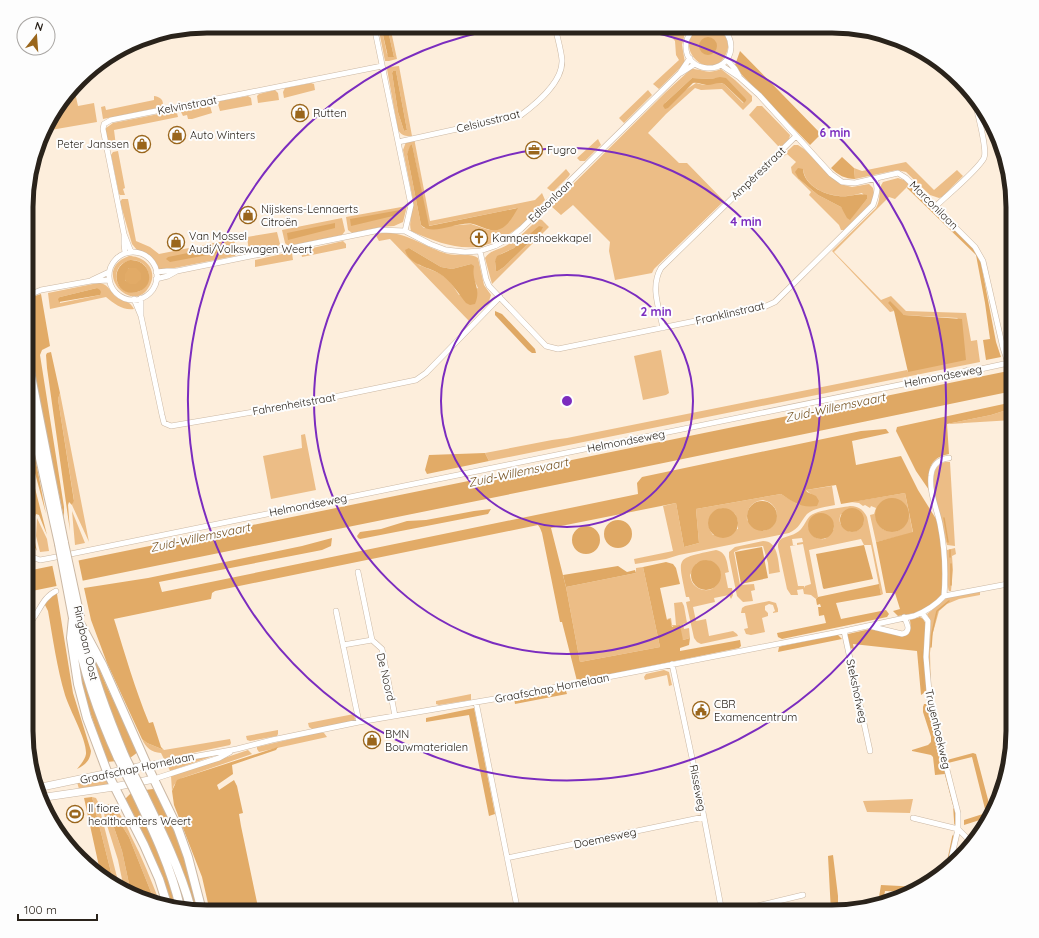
<svg xmlns="http://www.w3.org/2000/svg" width="1039" height="938" viewBox="0 0 1039 938" font-family="Quicksand,sans-serif">
<rect width="100%" height="100%" fill="#fdeedc"/>
<path fill="#ecbd86" fill-rule="evenodd" d="M378,26H381L387,54L394,57L387,26H390L397,59L389,61H385Z
M662,26H682L685,33L682,45L685,63L659,89L653,84L679,60L676,55L675,41Z
M707,26C722,28 734,41 725,56C707,87 665,38 707,26Z
M399,66L412,136C405,136 402,136 398,130L387,69L390,67ZM393,71H396L407,130L404,131L398,112L392,73Z
M691,69C704,69 706,75 721,69L735,80L752,96V101L743,110L722,89L701,90L695,88L666,114L648,133L679,163H687L724,201L654,269L652,273L615,280L609,251L610,242L573,205L561,215L551,206L667,91ZM692,78L711,79L717,78L747,100L743,103L724,84L716,82L704,85L696,83L664,104Z
M311,83L314,84L315,90L284,98L283,92L285,88Z
M74,88L78,106L94,103L97,122L45,131L50,117Z
M275,90L278,93L279,100L258,103L257,96L259,94Z
M648,90L652,95L624,123L619,118Z
M154,96C160,97 165,100 162,107L103,119L101,107L105,106L106,110L154,100Z
M248,96L251,98L252,105L220,111L218,104L220,101Z
M208,104L210,106L212,113L192,119H188L187,115L183,116L181,112L184,109Z
M757,106H762L790,135L789,140L781,148L778,146L749,115Z
M174,111L177,113L178,117L114,130L116,146L113,148L109,147L106,132V128L113,123Z
M414,138L430,221L535,200L542,193L545,200C537,208 529,219 520,226C481,258 452,249 411,231C408,220 414,211 413,200L403,150L406,142ZM412,144L428,226L517,208L489,230L471,224L424,228L421,225L407,154Z
M598,139L601,145L585,161H580L577,158Z
M794,145H798L804,149L840,184L852,187L869,184L873,188L874,194L873,201L845,230H841L839,225L809,195L811,192L792,173L791,167L796,162L787,154L783,157V155ZM803,169C805,188 829,197 846,196C851,196 857,194 862,193L867,199L850,219L841,207L818,195L799,179Z
M118,151L125,188L123,189L125,195H120L119,194L111,155L113,152Z
M906,162L934,190L957,170L963,176L942,197L939,198L930,195L906,172L897,170L855,179L854,168L862,171Z
M566,169L570,174L569,176L554,191H551L547,188Z
M898,178L904,180L910,184L895,199L889,197L834,252L881,300L891,296L906,311L966,313L971,341L977,340L980,362L489,461L485,453L552,440L567,438L907,370L908,372L958,318L904,315L888,303L894,311L890,312L832,251L876,208C882,198 877,190 883,182Z
M122,199H128L136,241L150,247L159,254L234,239L237,252L235,256L159,271L156,264L151,257L137,250L132,244L120,202Z
M407,206L403,222L394,226L381,227L352,233L348,230L346,217Z
M342,218L345,231L342,235L288,246L285,243L282,230Z
M538,219L542,220L549,227L492,284L485,258C491,249 500,250 509,244C520,237 529,228 538,219ZM541,231L504,267L498,271H496L495,261L501,254L514,248Z
M277,232L280,244L277,247L251,253L249,251L247,237Z
M382,233C406,231 425,248 448,254C457,256 472,253 478,258L484,285L491,295L489,301L469,321L390,239L379,241L375,234ZM409,248L441,267L452,269L471,264L473,278L478,288L459,295L449,280L439,273L419,265Z
M343,241L346,244V248L302,257L301,251L304,250Z
M291,252L292,253L293,260L255,267V260Z
M129,256C144,256 158,269 150,285C134,318 89,270 129,256ZM134,260C157,264 151,296 130,292C112,290 110,261 134,260Z
M98,283C109,283 110,293 118,298C125,302 130,301 134,309C124,311 114,304 106,297L50,309L48,293ZM97,288L100,295L60,303V297Z
M661,350L669,393L666,395L643,400L634,356Z
M60,393L89,542L72,505L74,500L58,399Z
M1013,408V420L947,424L991,415Z
M305,434L316,490L271,499L263,456L302,448L301,435Z
M945,462H950L955,546L947,545C943,530 931,488 934,475C935,468 939,464 945,462Z
M832,486L835,505C826,507 814,508 807,514C800,522 800,528 789,533L679,555L666,559L635,564L634,559L673,551L663,506L676,503L684,547L699,543L696,509L781,494L799,505L811,494L806,490ZM763,500C782,504 781,527 763,531L747,520C746,509 752,501 763,500ZM723,508L735,514L738,521V529L713,535C704,524 709,510 723,508Z
M905,493L913,533L876,542L870,515L874,514L876,508L871,506L870,508L865,505L863,506L859,503L851,502ZM886,500H898L904,504L907,522C890,549 859,514 886,500Z
M850,506C858,506 864,510 867,517L883,594L881,595L871,545H864L861,539L809,550L818,597L816,599L811,595L804,594L803,589L797,590L798,595H791L787,589L778,547C778,535 789,538 796,533C803,530 805,521 810,516C817,510 840,508 850,506ZM818,514C828,513 834,519 834,529L825,539C816,540 810,535 808,526ZM841,514L864,520C863,528 858,532 850,532C842,527 837,523 841,514ZM802,538L803,542L797,543V545L803,544L811,584L805,586V588L804,586H798L790,546L796,545H793L792,539Z
M72,511L85,543L75,545Z
M37,518L47,539L49,551L40,552L36,536Z
M763,541C778,541 778,560 780,572L769,574L768,563L763,546L741,549L734,552L740,585L754,584L755,590L751,591L753,601L743,602L737,596L729,557V552L735,547Z
M955,548L956,554L952,556L953,570L951,591H949C947,587 947,557 947,550Z
M716,550C727,552 727,563 729,572L725,573L728,588H732L733,595L731,599L729,595L714,598L715,602L693,607L696,621L706,619L709,636L733,631L737,634L738,636L701,644L697,642L694,638L686,602L690,601L689,597H686C678,556 674,559 716,550ZM707,560C732,566 718,599 698,588C693,585 691,581 690,575L697,563Z
M643,567L660,647L580,662L566,587L636,573V568Z
M980,591V595L959,599L947,604L939,611L932,636L930,653L931,691L928,659L931,624L927,614L948,597Z
M769,601L776,603L778,609V612L773,613V612L775,611L773,605L769,604L765,606V610L768,613V616L762,618L765,632L751,635L746,634L744,629L748,628L745,613H741L742,608L745,606Z
M682,602L684,606L687,623L683,624L684,629L689,628L690,638L683,640L667,619L671,618L672,625H676L674,603Z
M664,670L669,672L672,685L669,686L667,675L645,680L644,677L646,674Z
M471,694V700L439,705L436,704V701Z
M354,714L355,719L354,721L312,729L309,727L308,723Z
M278,730V734L277,736L250,741L247,740L246,736Z
M321,732L324,733L327,737L259,752L257,749V747Z
M142,739L147,743L164,750L230,739L231,743L230,745L164,759L161,753C151,752 146,748 142,739Z
M248,750L252,754L182,778L174,785L172,791L171,776Z
M225,752L170,771L167,764Z
M107,776L111,784L79,789L77,782Z
M92,797L96,798L98,802L119,885L113,880Z
M913,799L910,813L867,812L863,801Z
M105,804H111C121,813 126,824 131,836C142,857 151,880 160,903L155,902L129,837L111,808L108,810L122,851L131,893L124,889L118,860L105,819L103,807Z"/>
<path fill="#e2ab67" d="M740,51L821,134L810,145L742,75L735,65Z
M842,157L854,168L855,179C845,179 838,175 831,168Z
M910,184L972,246L980,258L996,342L1001,357L986,360L983,340L990,339L985,303L976,255L907,188Z
M124 276a9 9 0 1 1 18 0a9 9 0 1 1-18 0Z
M41,294L50,346L42,350L40,355L64,507V518L45,428L29,342V298Z
M51,352L60,393L58,399L74,501L72,505L69,502L68,505L70,531L47,368L46,355L47,353Z
M1013,402V408L991,415L947,424L949,454C928,458 928,471 929,490L916,471L896,431L897,427Z
M28,420L46,514L28,447Z
M886,429L889,433L852,441L856,465L901,456L918,490L938,522L943,565L942,593L939,598L928,608L915,613L898,616L893,611L900,609L895,593H886L876,542L913,532L905,493L841,504L836,485L806,490L807,492L816,496L819,501L817,506C800,508 795,503 781,494L696,509L699,543L684,547L676,503L551,528L566,587L580,662L660,647L643,567L666,562L673,564L676,568L680,584L660,588L667,620L670,619L672,627L680,625L683,640L690,638L689,645L680,648V651L740,640L741,646L739,648L577,681L562,622H560L542,533L540,528L538,525L215,591L212,593L211,599L114,619C125,654 135,689 149,723L153,722L161,747L164,750L147,743L142,739L107,663L91,620L84,588L148,578L302,546L332,538L331,546L322,550L159,582L162,592L638,494L637,483L642,477L861,431Z
M485,453L489,461L427,474L425,470L429,455Z
M28,461L47,535L39,515L36,514C31,524 34,540 37,551L30,539L27,537L30,518L28,503Z
M491,509L488,514L360,539L358,538L357,536L360,532L381,529L407,521L426,520L474,511Z
M879,584L881,595L836,603L841,619L886,610L889,614L887,617L782,639L778,637L777,633L826,623L824,615L819,616L818,607H821L820,604L817,605L816,599L818,597Z
M54,594H57L73,693L91,751C90,761 85,765 77,769C80,765 85,760 86,754C87,740 70,711 65,695C57,668 53,639 48,611L44,603Z
M920,617L923,619L926,624L927,691L921,695L917,651L853,644L854,649L849,648L847,638L848,634L870,629L902,636C911,635 911,627 910,620Z
M835,635H838L842,639L778,652L779,647L782,646Z
M88,642L107,687L138,752L130,758C111,721 100,681 88,642Z
M75,649L117,761L107,762L86,700Z
M563,689L566,691L567,694L515,704L514,698Z
M924,704H928L929,705L945,774L935,775L933,757L931,755L912,751V750L928,745L931,742V737L923,712V707Z
M474,708L495,814L489,816L469,715L426,722V718Z
M278,747L276,750L232,765L233,774L217,785L219,790L234,780L237,786L243,813L239,814L241,826L259,912H210L202,877L174,805L172,791L177,780L182,778Z
M973,753L976,754L991,811L986,818L964,825V820L986,813L972,757L948,763L947,760Z
M153,789L156,790L176,829L201,911L192,909L145,790Z
M132,792L159,852L179,906L171,905L125,799Z
M92,797L113,880L100,871L84,798Z
M833,855L838,896V912H831L828,856Z
M881,885L920,887L912,892L885,891L883,902L878,903Z"/>
<path fill="#dfa864" fill-rule="evenodd" d="M381,26H387L394,57H388Z
M699 46a9 9 0 1 1 18 0a9 9 0 1 1-18 0Z
M393,71H396L407,130L404,131L398,112L392,73Z
M720,77L726,78L747,100L744,103L724,84C718,81 714,85 707,85C702,85 698,82 693,83L668,108L665,109L663,106L664,104L692,78L711,79Z
M412,144L429,226L518,208C514,215 508,226 500,229C491,233 482,226 473,224C458,221 432,237 421,225L407,154L410,146Z
M798,168L803,169C804,188 831,198 848,196C855,195 860,193 867,195V199L850,220L847,218L841,207L818,195L799,179L795,172Z
M400,210L397,215L351,226L350,219Z
M335,223V228L288,240L287,233Z
M539,226L543,227L541,231L504,267L498,271H496L495,261L497,256L514,248Z
M232,244L234,250L170,262L166,259L168,257Z
M409,248L441,267L452,269L471,264L474,266C471,282 482,288 475,304L470,305L466,303C458,293 451,281 440,274C429,267 409,265 405,250Z
M130,260C151,259 157,287 137,292C116,298 107,267 130,260ZM129,268H136L141,273V279L136,284H130L125,280V274Z
M97,288L100,290L101,292L100,295L59,302L58,299L60,297Z
M890,301L904,315L962,319L966,360L908,372L894,311L888,303Z
M495,311L502,314L535,349L536,353H532L528,350L495,315Z
M1013,370V391L644,467L27,592V571Z
M875 515a17 17 0 1 1 34 0a17 17 0 1 1-34 0Z
M747 516a15 15 0 1 1 30 0a15 15 0 1 1-30 0Z
M840 520a12 12 0 1 1 24 0a12 12 0 1 1-24 0Z
M708 523a15 15 0 1 1 30 0a15 15 0 1 1-30 0Z
M808 526a13 13 0 1 1 26 0a13 13 0 1 1-26 0Z
M604 534a14 14 0 1 1 28 0a14 14 0 1 1-28 0Z
M572 540a14 14 0 1 1 28 0a14 14 0 1 1-28 0Z
M864,545L873,579L824,589L823,588L816,554Z
M762,547L768,578L741,584L735,552Z
M691 575a15 15 0 1 1 30 0a15 15 0 1 1-30 0Z
M618,566L627,572L635,570L636,573L566,587L563,575Z
M108,806L111,808L129,837L155,902L138,898L131,893L122,851L108,810Z"/>
<path fill="#fdeedc" d="M78,558L83,582L57,588L52,564Z"/>
<g fill="none" stroke-linecap="round" stroke-linejoin="round">
<path stroke="#dfa864" stroke-width="1.5" d="M944,518L948,542
M950,550V557
M951,585V564
M931,647L932,633L937,611L949,601
M922,652L923,689
M928,708L954,806
M954,809L955,824
M946,870L953,836"/>
<g stroke="#cbb8a4" stroke-width="6">
<path id="street" d="M374,26L411,205L405,231
M686,26L691,32
M698,26C692,30 687,36 686,44C683,74 730,77 731,47C731,38 726,30 719,26
M727,33L733,26
M727,60L735,69L739,76
M721,65L739,77L759,95L831,174L842,182L855,183L898,173L906,178L975,247L983,261L1003,348L1008,363
M681,73L695,64
M398,142L521,115C537,103 563,82 562,60C561,49 557,37 555,26
M936,206C947,195 977,171 984,158C988,149 976,109 974,97
M124,235V244L125,253
M480,251L486,279L489,286L546,346L558,349L764,307L775,302L873,205C876,196 879,188 875,179
M131,252L124,234L103,129L104,124L111,120L382,66
M109 276a24 24 0 1 1 48 0a24 24 0 1 1-48 0Z
M156,272L167,271H176
M156,279L168,276L177,271L380,230L405,231L430,244L446,250L465,252L480,251L495,246L511,237L521,229L680,73L690,58
M92,280L109,272
M29,295L41,290L91,281L109,280
M134,299L141,316L162,415L164,423L171,426L300,404L416,380L426,373L500,297
M141,315V298
M663,328C659,308 650,287 661,268L796,136
M27,555L40,560L51,558L943,376H951L968,370H976L1013,362
M358,572L372,640L382,649L395,716
M944,596L1013,583
M336,611L359,722
M922,613L928,621L926,657L930,703L958,813V829L970,841
M27,626C39,615 41,598 56,591
M869,626L902,634C912,632 907,623 904,617
M844,631L870,751
M343,645L372,640
M672,664L698,786L722,912
M476,702L518,912
M147,765L237,749L272,740L359,722L500,698L844,631L914,616C927,611 935,606 944,596C946,571 945,549 940,524C937,509 929,492 931,476C932,465 939,459 949,458
M154,779L219,758L230,752
M913,818L958,829L949,868
M507,858L704,817
M732,912L803,895"/>
</g>
<g stroke="#cbb8a4" stroke-width="8">
<path id="secondary" d="M37,788L147,765
M39,798L114,787L154,779"/>
</g>
<g stroke="#cbb8a4" stroke-width="10">
<path id="primary" d="M28,361L64,543
M28,404L59,544
M73,618L71,638L78,684L87,718L108,774L144,845L159,879L167,904
M81,625L103,666L147,765L178,829L188,857L202,911
M75,626C84,674 98,714 118,758
M83,635C93,677 108,717 125,757
M144,795C162,832 180,869 191,909
M137,796C154,832 171,868 180,907"/>
</g>
<use href="#street" stroke="#fff" stroke-width="5"/>
<use href="#secondary" stroke="#fff" stroke-width="7"/>
<use href="#primary" stroke="#fff" stroke-width="8"/>
<g stroke="#cbb8a4" stroke-width="10" stroke-linecap="butt">
<path id="primary-bridge" d="M64,543L80,617
M59,544L73,618
M125,757L144,795
M118,758L137,796"/>
</g>
<use href="#primary-bridge" stroke="#fff" stroke-width="8"/>
</g>
<g fill="none" stroke="#7b2cbf" stroke-width="2">
<circle cx="567" cy="401" r="126"/>
<circle cx="567" cy="401" r="253"/>
<path d="M626 27A379 379 0 1 1 508 27"/>
</g>
<defs>
<g id="shop-ring" transform="scale(0.9)"><circle r="9.5" fill="#fdfdfd" stroke="#9a661c" stroke-width="1.5"/><path d="M-5-2.5h2.3a2.7 3.5 0 0 1 5.4 0H5L5.5 6h-11ZM-1.5-2.5h3a1.5 2.3 0 0 0-3 0Z" fill="#9a661c"/></g>
<g id="office-ring" transform="scale(0.9)"><circle r="9.5" fill="#fdfdfd" stroke="#9a661c" stroke-width="1.5"/><path d="M-6-3h4V-5.5h4V-3h4V5H-6ZM-1-4.5V-3h2v-1.5ZM-6 0V1H6V0Z" fill="#9a661c"/></g>
<g id="church-ring" transform="scale(0.9)"><circle r="9.5" fill="#fdfdfd" stroke="#9a661c" stroke-width="1.5"/><path d="M-1.2-6h2.4v3.5h3.3v2.4h-3.3V6h-2.4V-.1h-3.3v-2.4h3.3Z" fill="#9a661c"/></g>
<g id="civic-ring" transform="scale(0.9)"><circle r="9.5" fill="#fdfdfd" stroke="#9a661c" stroke-width="1.5"/><path d="M-.6-6.5H3V-4.5H.6V-3L4-1V1h2V6H-6V1h2V-1L-.6-3ZM-1.2 2.5V6h2.4V2.5Z" fill="#9a661c"/></g>
<g id="stadium-ring" transform="scale(0.9)"><circle r="9.5" fill="#fdfdfd" stroke="#9a661c" stroke-width="1.5"/><path d="M0-5a6.5 5 0 1 0 0 10a6.5 5 0 1 0 0-10ZM-3.5-1.8h7v3.6h-7Z" fill="#9a661c"/></g>
</defs>
<g fill-rule="evenodd">
<use href="#shop-ring" x="300" y="113"/>
<use href="#shop-ring" x="177" y="135"/>
<use href="#shop-ring" x="142" y="144"/>
<use href="#office-ring" x="534" y="150"/>
<use href="#shop-ring" x="248" y="215"/>
<use href="#church-ring" x="479" y="238"/>
<use href="#shop-ring" x="176" y="242"/>
<use href="#civic-ring" x="701" y="710"/>
<use href="#shop-ring" x="372" y="740"/>
<use href="#stadium-ring" x="75" y="814"/>
</g>
<g text-anchor="middle" dominant-baseline="central" stroke-width="4" stroke-linejoin="round" paint-order="stroke">
<g font-size="11" fill="#2a231b" stroke="#fdfdfd">
<text transform="translate(187 105) rotate(-11)">Kelvinstraat</text>
<text transform="translate(488 121) rotate(-14)">Celsiusstraat</text>
<text transform="translate(758 173) rotate(-44)">Ampèrestraat</text>
<text transform="translate(550 201) rotate(-44)">Edisonlaan</text>
<text transform="translate(934 205) rotate(45)">Marconilaan</text>
<text transform="translate(730 313) rotate(-13)">Franklinstraat</text>
<text transform="translate(943 376) rotate(-11)">Helmondseweg</text>
<text transform="translate(294 404) rotate(-10)">Fahrenheitstraat</text>
<text transform="translate(626 441) rotate(-11)">Helmondseweg</text>
<text transform="translate(308 505) rotate(-11)">Helmondseweg</text>
<text transform="translate(86 643) rotate(77)">Ringbaan Oost</text>
<text transform="translate(386 677) rotate(77)">De Noord</text>
<text transform="translate(552 688) rotate(-11)">Graafschap Hornelaan</text>
<text transform="translate(857 691) rotate(78)">Stekshofweg</text>
<text transform="translate(938 729) rotate(77)">Truyenhoekweg</text>
<text transform="translate(137 768) rotate(-12)">Graafschap Hornelaan</text>
<text transform="translate(698 788) rotate(79)">Risseweg</text>
<text transform="translate(605 838) rotate(-12)">Doemesweg</text>
</g>
<g font-size="11" fill="#2a231b" stroke="#fdfdfd" text-anchor="start">
<text x="313" y="113">Rutten</text>
<text x="190" y="135">Auto Winters</text>
<text x="129" y="144" text-anchor="end">Peter Janssen</text>
<text x="547" y="150">Fugro</text>
<text x="261" y="209">Nijskens-Lennaerts<tspan x="261" dy="13">Citroën</tspan></text>
<text x="189" y="236">Van Mossel<tspan x="189" dy="13">Audi/Volkswagen Weert</tspan></text>
<text x="492" y="238">Kampershoekkapel</text>
<text x="714" y="704">CBR<tspan x="714" dy="13">Examencentrum</tspan></text>
<text x="385" y="734">BMN<tspan x="385" dy="13">Bouwmaterialen</tspan></text>
<text x="88" y="808">Il fiore<tspan x="88" dy="13">healthcenters Weert</tspan></text>
</g>
<g font-size="12" font-style="italic" fill="#734e1b" stroke="#fdfdfd">
<text transform="translate(835 407) rotate(-12)">Zuid-Willemsvaart</text>
<text transform="translate(518 472) rotate(-12)">Zuid-Willemsvaart</text>
<text transform="translate(200 537) rotate(-12)">Zuid-Willemsvaart</text>
</g>
</g>
<path d="M0 0H1039V938H0ZM207 33H832A174 174 0 0 1 1006 207V731A174 174 0 0 1 832 905H207A174 174 0 0 1 33 731V207A174 174 0 0 1 207 33Z" fill="#fdfdfd" fill-rule="evenodd"/>
<path fill="none" stroke="#2a231b" stroke-width="5" d="M207 33H832A174 174 0 0 1 1006 207V731A174 174 0 0 1 832 905H207A174 174 0 0 1 33 731V207A174 174 0 0 1 207 33Z"/>
<circle cx="567" cy="401" r="6" fill="#7b2cbf" stroke="#fdfdfd" stroke-width="2"/>
<g font-size="12" text-anchor="middle" font-weight="bold" fill="#7b2cbf" stroke="#fdfdfd" stroke-width="4" stroke-linejoin="round" paint-order="stroke">
<text x="835" y="137">6 min</text>
<text x="746" y="226">4 min</text>
<text x="656" y="316">2 min</text>
</g>
<g transform="translate(36 36) rotate(17)"><circle r="19" fill="#fdfdfd" stroke="#a9a6a3"/>
<path d="M0-3L7 15L0 10L-7 15Z" fill="#9a661c"/>
<text y="-6" font-size="11" font-weight="bold" text-anchor="middle" fill="#2a231b">N</text>
</g>
<path d="M18 914v6h79v-6" fill="none" stroke="#2a231b" stroke-width="2"/>
<text x="24" y="914" font-size="12" fill="#2a231b" stroke="#fdfdfd" stroke-width="3" paint-order="stroke">100 m</text>
</svg>
